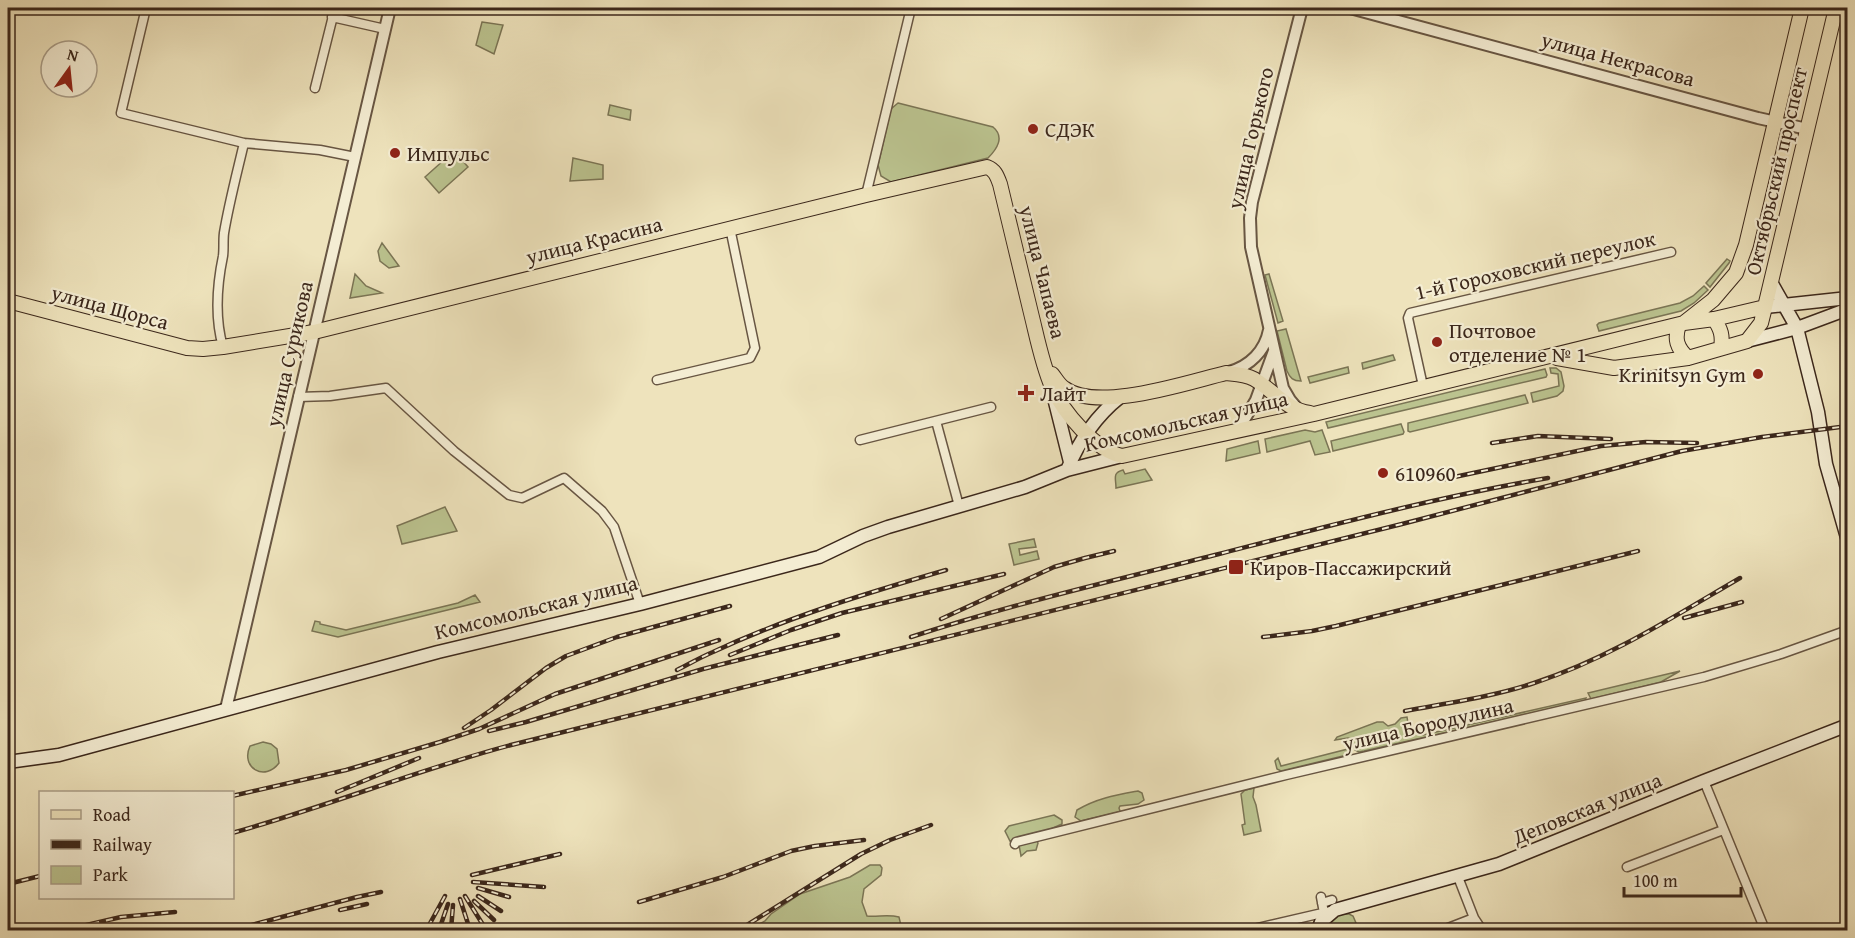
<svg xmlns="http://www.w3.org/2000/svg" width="1855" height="938" viewBox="0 0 1855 938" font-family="'Gentium Book Plus',serif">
<rect width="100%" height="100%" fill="#eee3bc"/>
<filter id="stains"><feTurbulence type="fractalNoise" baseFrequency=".00333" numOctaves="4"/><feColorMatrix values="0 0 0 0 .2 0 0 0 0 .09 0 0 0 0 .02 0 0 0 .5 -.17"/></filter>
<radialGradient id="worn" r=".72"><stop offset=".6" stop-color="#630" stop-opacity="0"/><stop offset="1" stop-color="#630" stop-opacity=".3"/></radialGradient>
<path fill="#bbc38f" stroke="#7b7555" stroke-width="1.5" d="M482,22L503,25L494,54L476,45Z
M898,103L993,127C1005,137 997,149 988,158L891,182L881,176L878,165L891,109Z
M610,105L631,110L630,120L608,115Z
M454,151L468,167L439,193L425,177Z
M573,158L603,165V179L570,181Z
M382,243L399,266L389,268L380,261L378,251Z
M1727,259L1730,261L1729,263L1710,287L1706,283Z
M355,274L366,286L382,293L350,298Z
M1269,274L1283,321L1278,323L1265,275Z
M1704,286L1708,290L1694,303L1681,311L1599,331L1597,325L1599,323L1680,303L1693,296Z
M1286,329L1301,381C1293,381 1290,378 1287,371L1277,331Z
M1393,355L1395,360L1363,369L1362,363Z
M1348,367L1349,373L1310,383L1308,377Z
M1550,368H1556L1561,372L1564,386L1563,391L1557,396L1533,402L1531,393L1559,386L1558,374L1551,373Z
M1545,369L1547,375L1546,377L1328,428L1326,422Z
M1525,395L1528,403L1410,432L1408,431V423Z
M1401,424L1404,432L1403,434L1333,451L1331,441Z
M1305,430L1315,432L1322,430L1330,452L1315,455L1310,441L1267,452L1265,439Z
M1258,441L1260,453L1226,461L1227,449Z
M1145,469L1152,480L1116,488C1116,478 1112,473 1123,470L1125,474Z
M445,507L457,531L402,544L397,526Z
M1034,539L1036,547L1019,549L1020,555L1037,551L1039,559L1014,565L1009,544Z
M475,595L480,602L338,637L312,631L315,621L320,622V624L346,630L458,603Z
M1680,671L1661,682L1591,699L1588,693Z
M1586,698L1585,701L1364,751L1359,752L1355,750L1352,739L1348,738L1335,740L1337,737L1377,722H1383L1388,726L1395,724L1401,718L1407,717L1409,729L1423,735Z
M263,742L271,744L277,749L279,763C265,782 240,768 250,746Z
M1348,749L1349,753L1347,755L1281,771L1277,769L1275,761L1278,758L1281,766Z
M1254,788L1253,797L1256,805L1261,831L1244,835L1242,825L1245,824L1241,794L1245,790Z
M1138,791L1142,793L1144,800L1138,804L1120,806L1119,808L1120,811L1119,812L1081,821L1075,817L1077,810C1097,798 1116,795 1138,791Z
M1054,815L1062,820V824L1044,832L1010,841L1005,831L1009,826Z
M1037,841L1038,843L1036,850L1027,851L1021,856L1019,845Z
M870,865H880L882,868L881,875L864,889L862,902L867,916C878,917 888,914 899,917L902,930H751V928L765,921L771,914L800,894L850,877Z
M1339,914H1349L1353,916L1356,923L1351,930H1324L1332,920Z"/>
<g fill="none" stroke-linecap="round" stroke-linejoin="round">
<g stroke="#685643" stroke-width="11">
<path id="minor" d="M146,8L121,113L244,143L320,150L355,157
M332,17L385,29
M315,88L335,8
M866,195L911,8
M223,347C215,319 217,285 223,256C224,249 223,241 224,233C229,203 237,173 244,143
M657,380L750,358L755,348L730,228
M1423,386L1408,318L1410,313L1671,252
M298,397L330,396L386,388L454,451L509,495L522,498L564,478L602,511L614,527L640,604
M936,421L959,506
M860,440L991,407
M1704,781L1765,930
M1015,844L1016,842L1286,775L1704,677L1781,654L1848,630
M1627,867L1723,830
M1458,877L1474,918L1482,930
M1321,897L1324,913
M1322,903L1332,900
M1249,930L1331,911
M1443,930L1474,918"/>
</g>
<g stroke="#685643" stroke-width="14">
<path id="tertiary" d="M1350,8L1758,118L1807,129
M1229,372C1250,366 1265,351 1269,330
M1296,407L1290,400L1283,388L1251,247L1250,218L1252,202L1302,8
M1238,430L1256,400L1274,351
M226,709L390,8"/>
</g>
<g stroke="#3b271b" stroke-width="15">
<path id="secondary" d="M1771,282L1797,328L1818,412L1826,464L1848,541
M1765,307L1848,298
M1747,341L1797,328L1848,309
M1053,394L1070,462
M1067,470C1079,441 1096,416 1120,397
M8,762L59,755L438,652L640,604L819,557L863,536L888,527L1025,487L1067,470L1122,456
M1318,930L1321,922L1335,910L1499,864L1704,781L1848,725"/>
</g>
<g stroke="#3b271b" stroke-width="16">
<path id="primary" d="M8,301L187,348L203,349L223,347L314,332L866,195L987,167C995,170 997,176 1000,184C1010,227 1021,270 1031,313C1037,337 1042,364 1052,387C1063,412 1095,450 1122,456L1314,414L1684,323L1714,319L1765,307
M1714,319C1721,329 1723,336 1721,348
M1685,322L1713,300L1736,273L1746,245L1802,8
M1679,325C1674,339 1677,348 1688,358
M1557,358L1614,368L1688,358L1747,341L1761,323L1765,307L1836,8
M1052,374C1056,379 1059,385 1064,388C1097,413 1188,382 1226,373C1236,374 1245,374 1254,379C1273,390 1286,410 1310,413"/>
</g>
<use href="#minor" stroke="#f4edd3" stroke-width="8"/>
<use href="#tertiary" stroke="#f4edd3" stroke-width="10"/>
<use href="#secondary" stroke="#f4edd3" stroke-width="12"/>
<use href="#primary" stroke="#eee3bc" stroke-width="14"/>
<g stroke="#3b271b" stroke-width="4.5">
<path id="rail" d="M1492,443L1538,436L1611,439
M1440,480L1601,446L1646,442L1697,443
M1684,618L1742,602
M941,619L1054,567L1085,558L1114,551
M911,637C1012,604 1116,580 1219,554C1328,526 1437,497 1548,478
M1263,637L1312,631L1336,626L1638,551
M730,655L791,630L842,613L1004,574
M677,670C689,664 701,657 713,652C788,617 867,593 946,570
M1405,711C1447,703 1492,697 1534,683C1608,659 1673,617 1740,578
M464,728L491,710L546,668L566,656L617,637L730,606
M489,731L526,722L703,669L838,635
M337,792L419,758
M232,796L346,770L440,742L479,729L555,694L719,640
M232,833C326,807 417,770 511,745L1402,524L1682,451L1762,437L1848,426
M472,875L560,854
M473,882L544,887
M8,884L40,876
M478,888L509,897
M465,896L485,928
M478,896L501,911
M460,899L470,930
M474,901L494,920
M639,902L723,877L791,851L815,846L864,840
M340,910L367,904
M428,927L445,896
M65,930L121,917L175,912
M233,930L357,897L381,892
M439,930L448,904
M451,930L453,905
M739,930L861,854L890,840L931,825"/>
</g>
<use href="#rail" stroke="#f4edd3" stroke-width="2" stroke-dasharray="7" stroke-linecap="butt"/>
</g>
<g fill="#8f2418" stroke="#f4edd3" stroke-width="2">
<circle cx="1033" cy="129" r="6"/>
<circle cx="395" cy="153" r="6"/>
<circle cx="1437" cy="342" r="6"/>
<circle cx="1758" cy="374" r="6"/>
<path d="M1023 384h6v6h6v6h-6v6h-6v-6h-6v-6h6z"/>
<circle cx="1383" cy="473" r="6"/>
<rect x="1228" y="559" width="16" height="16" rx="3"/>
</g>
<g text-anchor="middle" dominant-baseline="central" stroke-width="4.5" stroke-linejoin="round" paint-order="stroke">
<g font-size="21" fill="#3b271b" stroke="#f4edd3">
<text transform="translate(1618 59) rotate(15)">улица Некрасова</text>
<text transform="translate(1250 138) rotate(-77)">улица Горького</text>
<text transform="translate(1776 171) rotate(-77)">Октябрьский проспект</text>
<text transform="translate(594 240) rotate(-14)">улица Красина</text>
<text transform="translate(1535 265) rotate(-13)">1-й Гороховский переулок</text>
<text transform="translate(1043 272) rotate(76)">улица Чапаева</text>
<text transform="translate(110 307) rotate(15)">улица Щорса</text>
<text transform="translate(289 354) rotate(-77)">улица Сурикова</text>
<text transform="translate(1186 421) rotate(-13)">Комсомольская улица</text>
<text transform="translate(536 607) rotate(-14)">Комсомольская улица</text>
<text transform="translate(1428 724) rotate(-13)">улица Бородулина</text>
<text transform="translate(1587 808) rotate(-22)">Деповская улица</text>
</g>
<g font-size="21" fill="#3b271b" stroke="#f4edd3" text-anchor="start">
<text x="1045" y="129">СДЭК</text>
<text x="407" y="153">Импульс</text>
<text x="1449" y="330">Почтовое<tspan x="1449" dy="24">отделение № 1</tspan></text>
<text x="1746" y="374" text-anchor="end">Krinitsyn Gym</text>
<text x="1040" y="393">Лайт</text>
<text x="1395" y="473">610960</text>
<text x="1250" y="567">Киров-Пассажирский</text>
</g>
</g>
<rect width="1855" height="938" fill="none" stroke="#eee3bc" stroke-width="30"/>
<rect x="9" y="9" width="1837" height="920" fill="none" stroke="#3b271b" stroke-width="3"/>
<rect x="15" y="15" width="1825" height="908" fill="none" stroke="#3b271b" stroke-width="1.5"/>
<rect x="39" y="791" width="195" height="108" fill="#f4edd3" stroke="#aa9e89" stroke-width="1.5"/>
<rect x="51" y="810" width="30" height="9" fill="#eee3bc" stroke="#aa9e89" stroke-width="1.5"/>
<text x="93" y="821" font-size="18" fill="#3b271b">Road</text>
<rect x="51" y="840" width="30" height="9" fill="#3b271b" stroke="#aa9e89" stroke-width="1.5"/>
<text x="93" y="851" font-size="18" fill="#3b271b">Railway</text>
<rect x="51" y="866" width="30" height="18" fill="#bbc38f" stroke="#aa9e89" stroke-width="1.5"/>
<text x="93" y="881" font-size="18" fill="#3b271b">Park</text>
<g transform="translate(69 69) rotate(15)"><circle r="28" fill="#f4edd3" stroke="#aa9e89" stroke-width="1.5"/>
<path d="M0-4.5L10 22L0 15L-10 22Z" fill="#8f2418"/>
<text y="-9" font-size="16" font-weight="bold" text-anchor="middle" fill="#3b271b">N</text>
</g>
<path d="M1624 887v9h117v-9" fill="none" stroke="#3b271b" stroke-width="3"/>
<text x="1633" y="887" font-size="18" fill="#3b271b" stroke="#f4edd3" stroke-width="4.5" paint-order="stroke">100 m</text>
<rect width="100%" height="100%" filter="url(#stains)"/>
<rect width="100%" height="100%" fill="url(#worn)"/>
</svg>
